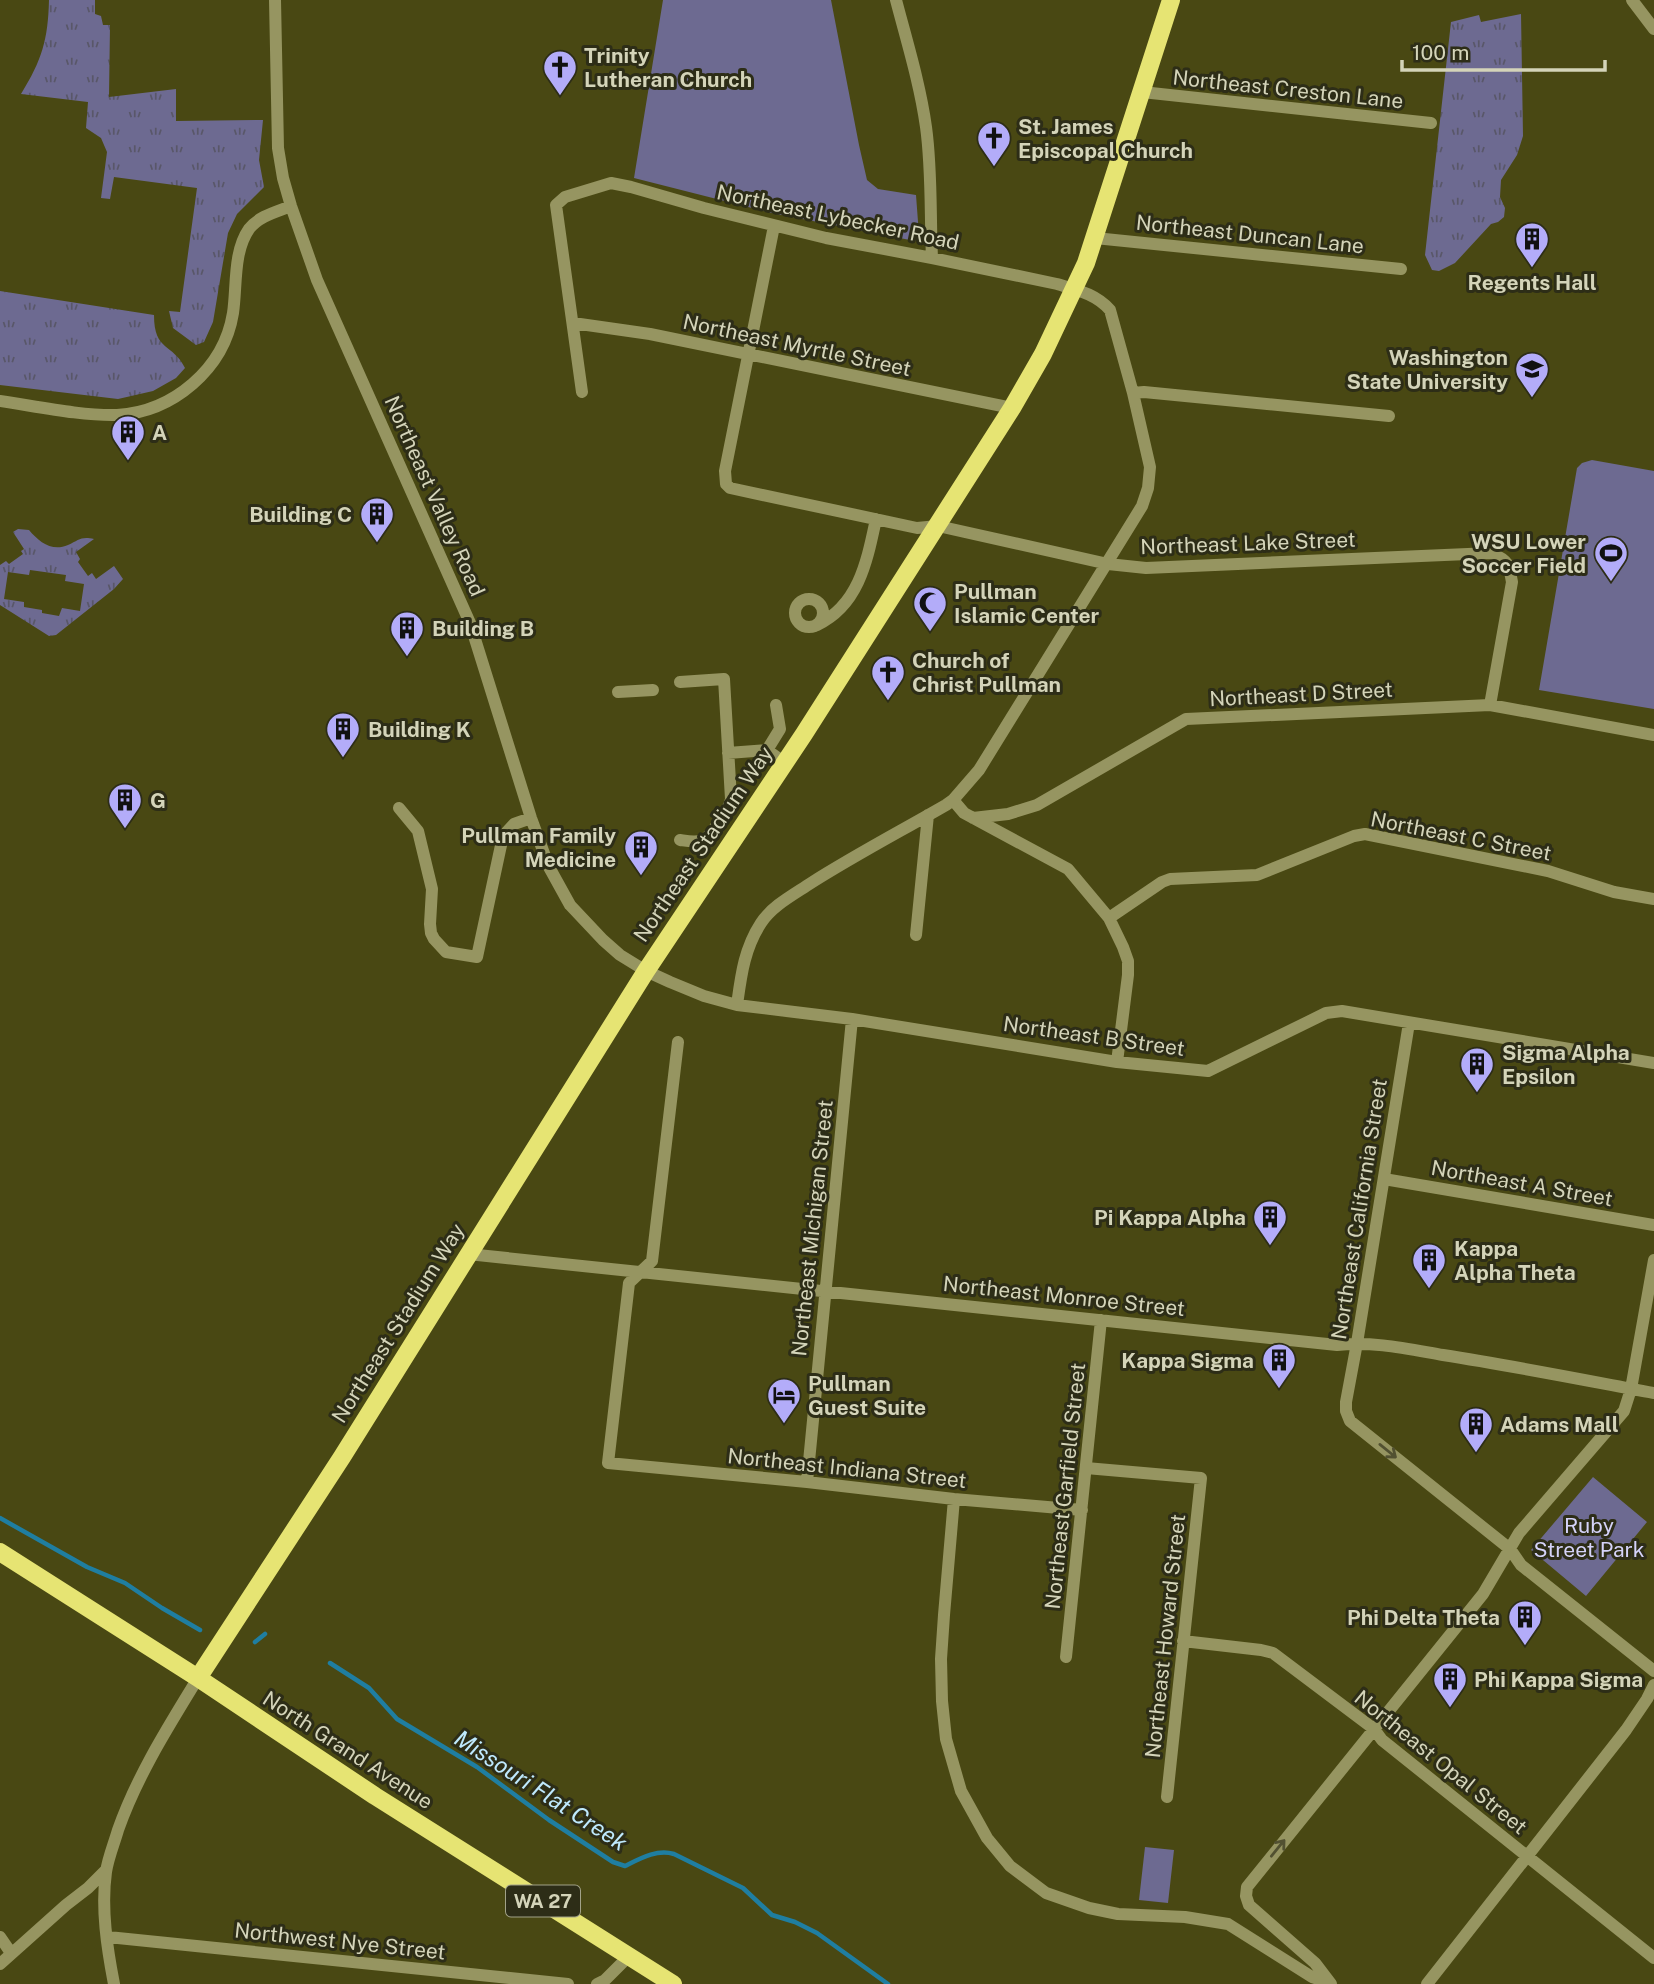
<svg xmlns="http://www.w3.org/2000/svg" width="1654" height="1984" viewBox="0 0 1654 1984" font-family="'Public Sans',sans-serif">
<defs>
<pattern id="grass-tufts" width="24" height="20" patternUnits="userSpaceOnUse" patternTransform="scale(1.75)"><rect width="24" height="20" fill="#6d6a91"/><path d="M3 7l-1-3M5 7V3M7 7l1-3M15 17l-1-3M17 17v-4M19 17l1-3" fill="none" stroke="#595769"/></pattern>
</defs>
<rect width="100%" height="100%" fill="#494813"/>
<path fill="url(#grass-tufts)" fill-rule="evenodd" d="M49,0H95V14L101,16L103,25H110L109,97L176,89V121L263,120L259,160L264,187L237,214L228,233L213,322L204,342L196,345L173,328L169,311L180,312L197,188L114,177L110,199L101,198L107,152L101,138L86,128L88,102L21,94C42,60 48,40 49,0Z
M1521,14L1523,136L1517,155L1501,180L1500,197L1505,208L1504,217L1498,222L1491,224L1455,263L1439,271L1432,270L1425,255L1451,22L1479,15L1481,22Z
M0,291L154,315C154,352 173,343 185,368L176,378L153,391L118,399L0,385Z
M18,529L29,530C39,542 52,552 68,545C79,540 81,536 94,539L76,552L80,559L78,562L88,576L92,573L96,579L114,566L123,579L114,589L56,635L49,636L0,605V565L6,561L9,564L23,554L21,551L24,549L13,532ZM30,570L66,575L65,581L84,584L80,611L62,608L59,616L42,613V610L24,607V602L4,599L8,572L29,575Z"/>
<path fill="#6d6a91" d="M663,0H831L859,145L867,180L878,189L916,195L919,235L915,241L772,213L634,178Z
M1592,460L1654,471V709L1539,690L1577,468L1582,463Z
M1593,1477L1647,1522L1586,1596L1531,1550Z
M1145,1847L1174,1850L1168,1903L1139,1900Z"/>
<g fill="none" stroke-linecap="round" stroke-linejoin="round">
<path stroke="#1f7ea1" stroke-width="4.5" d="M0,1518L87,1567L125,1583L162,1608L200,1630
M255,1642L265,1634
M330,1663L369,1688L397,1719L477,1767L549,1820L613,1862L625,1866C641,1858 657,1849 674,1854L743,1888L772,1915L795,1922L817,1933L888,1984"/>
<path stroke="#969561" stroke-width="12" d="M275,0L278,148L283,178L291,206L317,280L470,623L531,818L549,867L570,905L603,940L620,955L646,971L670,982L704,996L737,1005L852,1019L1117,1062L1208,1071L1326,1013L1342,1011L1654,1063
M896,0C907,42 920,84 926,127C932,170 930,214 932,258
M1632,0L1654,29
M1142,92L1431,123
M774,226L725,471L726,484L730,488L917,528L938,526L1108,564L1146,568L1491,553C1508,560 1509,564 1512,582L1490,705
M1095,238L1401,269
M573,323L650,334L1012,408
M582,392L556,205L565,197L611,183L631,187L704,208L826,238L932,258L1057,284C1077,290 1096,294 1110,310L1133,393L1150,467L1148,488L1142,506L979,770L953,800L946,805C901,831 855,855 811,883C793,895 772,906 761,923C744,949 741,976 737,1005
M1133,393L1144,392L1389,416
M0,401C35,406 82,416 117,415C173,412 224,369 233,313C237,286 233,252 249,229C259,216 276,212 291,206
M795 613a14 14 0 1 1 28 0a14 14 0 1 1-28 0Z
M817,625C859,605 867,561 876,519
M680,682L724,679L731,799C730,807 711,836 703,840C696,843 687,841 680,840
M618,692L653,690
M767,750L780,729L776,705
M728,753L767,750L785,763
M953,800L964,813L1068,869L1109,918L1123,947L1128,961V975L1117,1062
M399,808L418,831L432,889L430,924L431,933L434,939L446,952L477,957L503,836L514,824L531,818
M973,818L1008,814L1037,805L1186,719L1490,705L1654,735
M1109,918L1162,882L1170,879L1257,875L1354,836L1365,834L1548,871L1614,892L1654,899
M916,935L928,815
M1409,1023L1357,1343L1346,1402V1411L1350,1421L1510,1549L1521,1565L1654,1671
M678,1042L652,1261L629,1283L608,1463L807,1482L954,1499L1082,1510
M1384,1179L1654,1225
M468,1254L1337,1345C1373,1341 1408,1349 1443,1355C1514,1366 1584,1380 1654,1393
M1086,1468L1201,1478L1167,1797
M807,1482L852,1019
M954,1499L944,1615L941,1659L942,1701L946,1739L961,1791L987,1838L1010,1866L1046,1893L1089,1908L1118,1914L1185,1917L1228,1924L1312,1977L1330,1983
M1183,1641L1261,1650L1273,1653L1374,1729L1382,1740L1654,1958
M1066,1657L1101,1320
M0,1937L11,1953
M108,1937L568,1984
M0,1964L66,1905L88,1888L106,1870
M114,1984C107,1948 101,1908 106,1872C108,1858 114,1844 118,1830C137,1776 168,1727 198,1678
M597,1984L605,1980L629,1956
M1331,1984L1315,1963L1249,1905L1246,1896L1247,1887L1483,1594L1519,1533L1624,1411L1631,1389L1654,1260
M1427,1984L1626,1730L1647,1699L1654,1685"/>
<path stroke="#e6e473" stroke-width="18" d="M0,1552L198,1678L375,1796L673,1984
M198,1678L342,1457L646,971L804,734L1012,408L1043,354L1086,263L1171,0"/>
</g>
<defs><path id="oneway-shaft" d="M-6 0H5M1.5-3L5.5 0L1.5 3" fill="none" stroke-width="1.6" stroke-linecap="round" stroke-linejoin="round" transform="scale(1.75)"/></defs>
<g stroke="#525131">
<use href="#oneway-shaft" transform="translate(1388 1451) rotate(39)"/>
<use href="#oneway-shaft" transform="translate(1278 1848) rotate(-51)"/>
</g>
<defs>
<g id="church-pin" transform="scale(1.75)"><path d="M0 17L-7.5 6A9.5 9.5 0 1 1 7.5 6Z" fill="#b3acf9" stroke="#2d2d17"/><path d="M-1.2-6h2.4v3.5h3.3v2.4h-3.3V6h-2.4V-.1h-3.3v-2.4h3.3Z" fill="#111"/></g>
<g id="building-pin" transform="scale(1.75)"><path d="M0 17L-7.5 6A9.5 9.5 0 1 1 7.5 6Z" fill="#b3acf9" stroke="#2d2d17"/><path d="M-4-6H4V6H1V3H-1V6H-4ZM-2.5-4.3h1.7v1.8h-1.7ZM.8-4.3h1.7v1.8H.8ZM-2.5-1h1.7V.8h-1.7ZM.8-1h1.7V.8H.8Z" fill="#111"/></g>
<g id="university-pin" transform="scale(1.75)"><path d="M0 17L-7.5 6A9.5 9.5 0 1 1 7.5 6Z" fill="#b3acf9" stroke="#2d2d17"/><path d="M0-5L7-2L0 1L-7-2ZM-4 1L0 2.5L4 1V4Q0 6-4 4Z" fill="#111"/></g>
<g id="stadium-pin" transform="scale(1.75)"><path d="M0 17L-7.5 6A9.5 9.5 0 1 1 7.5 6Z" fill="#b3acf9" stroke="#2d2d17"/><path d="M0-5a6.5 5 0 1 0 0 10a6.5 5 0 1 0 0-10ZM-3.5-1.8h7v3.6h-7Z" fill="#111"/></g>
<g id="mosque-pin" transform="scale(1.75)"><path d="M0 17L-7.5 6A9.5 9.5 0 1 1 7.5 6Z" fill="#b3acf9" stroke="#2d2d17"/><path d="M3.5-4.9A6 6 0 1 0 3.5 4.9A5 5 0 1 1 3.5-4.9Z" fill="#111"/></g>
<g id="hotel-pin" transform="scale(1.75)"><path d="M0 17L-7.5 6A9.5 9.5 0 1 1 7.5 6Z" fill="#b3acf9" stroke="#2d2d17"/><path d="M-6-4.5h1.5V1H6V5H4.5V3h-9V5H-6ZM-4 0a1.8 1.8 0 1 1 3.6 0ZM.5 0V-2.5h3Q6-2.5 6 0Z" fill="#111"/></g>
</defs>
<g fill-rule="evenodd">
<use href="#church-pin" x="560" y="67"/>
<use href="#church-pin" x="994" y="138"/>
<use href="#building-pin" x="1532" y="239"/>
<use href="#university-pin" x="1532" y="369"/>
<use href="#building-pin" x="128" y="432"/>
<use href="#building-pin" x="377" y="514"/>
<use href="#stadium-pin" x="1611" y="553"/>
<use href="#mosque-pin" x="930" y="603"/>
<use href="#building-pin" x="407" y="628"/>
<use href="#church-pin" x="888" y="672"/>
<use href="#building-pin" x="343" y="729"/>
<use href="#building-pin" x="125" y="800"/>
<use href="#building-pin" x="641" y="847"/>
<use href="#building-pin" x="1477" y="1064"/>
<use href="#building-pin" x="1270" y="1217"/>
<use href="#building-pin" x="1429" y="1260"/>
<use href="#building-pin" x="1279" y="1360"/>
<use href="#hotel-pin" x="784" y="1395"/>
<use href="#building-pin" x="1476" y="1424"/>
<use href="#building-pin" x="1525" y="1617"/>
<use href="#building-pin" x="1450" y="1679"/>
</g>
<g text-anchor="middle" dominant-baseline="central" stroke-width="6" stroke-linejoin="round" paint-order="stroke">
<rect fill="#2d2d17" stroke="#a2a288" stroke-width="2" x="506" y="1885.5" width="74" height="31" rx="5"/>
<g font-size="19" font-weight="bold" fill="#d4d4b9">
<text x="543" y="1901">WA 27</text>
</g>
<g font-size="21" font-weight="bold" fill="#d4d4b9" stroke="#2d2d17" text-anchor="start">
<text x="584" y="55">Trinity<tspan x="584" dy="24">Lutheran Church</tspan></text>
<text x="1018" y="126">St. James<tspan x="1018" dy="24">Episcopal Church</tspan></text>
<text x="1532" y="282" text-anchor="middle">Regents Hall</text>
<text x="1508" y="357" text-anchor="end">Washington<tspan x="1508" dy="24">State University</tspan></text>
<text x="152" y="432">A</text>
<text x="352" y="514" text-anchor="end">Building C</text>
<text x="1586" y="541" text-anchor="end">WSU Lower<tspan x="1586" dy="24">Soccer Field</tspan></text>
<text x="954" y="591">Pullman<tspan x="954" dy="24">Islamic Center</tspan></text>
<text x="432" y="628">Building B</text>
<text x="912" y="660">Church of<tspan x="912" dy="24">Christ Pullman</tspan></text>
<text x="368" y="729">Building K</text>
<text x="150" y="800">G</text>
<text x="616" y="835" text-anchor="end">Pullman Family<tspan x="616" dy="24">Medicine</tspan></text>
<text x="1502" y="1052">Sigma Alpha<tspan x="1502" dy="24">Epsilon</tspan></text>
<text x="1246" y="1217" text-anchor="end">Pi Kappa Alpha</text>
<text x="1454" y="1248">Kappa<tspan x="1454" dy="24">Alpha Theta</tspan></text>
<text x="1254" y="1360" text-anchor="end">Kappa Sigma</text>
<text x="808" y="1383">Pullman<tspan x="808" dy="24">Guest Suite</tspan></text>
<text x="1500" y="1424">Adams Mall</text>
<text x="1500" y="1617" text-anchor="end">Phi Delta Theta</text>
<text x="1474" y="1679">Phi Kappa Sigma</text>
</g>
<g font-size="21" fill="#d4d4b9" stroke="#2d2d17">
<text transform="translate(1288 89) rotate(6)">Northeast Creston Lane</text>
<text transform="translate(838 217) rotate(12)">Northeast Lybecker Road</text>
<text transform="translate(1250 234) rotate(6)">Northeast Duncan Lane</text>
<text transform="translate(797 345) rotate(12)">Northeast Myrtle Street</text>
<text transform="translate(435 496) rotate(66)">Northeast Valley Road</text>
<text transform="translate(1248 543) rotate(-2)">Northeast Lake Street</text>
<text transform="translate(1301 694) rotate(-3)">Northeast D Street</text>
<text transform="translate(1461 836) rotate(11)">Northeast C Street</text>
<text transform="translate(703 844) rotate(-56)">Northeast Stadium Way</text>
<text transform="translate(1094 1036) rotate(8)">Northeast B Street</text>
<text transform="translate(1522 1183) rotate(10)">Northeast A Street</text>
<text transform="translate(1359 1209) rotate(-81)">Northeast California Street</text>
<text transform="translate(812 1228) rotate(-84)">Northeast Michigan Street</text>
<text transform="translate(1064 1296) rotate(6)">Northeast Monroe Street</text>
<text transform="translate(398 1323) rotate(-58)">Northeast Stadium Way</text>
<text transform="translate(847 1468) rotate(6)">Northeast Indiana Street</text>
<text transform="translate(1065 1486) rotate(-84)">Northeast Garfield Street</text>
<text transform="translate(1165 1636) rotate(-84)">Northeast Howard Street</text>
<text transform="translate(348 1750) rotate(33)">North Grand Avenue</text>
<text transform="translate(1441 1762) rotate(39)">Northeast Opal Street</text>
<text transform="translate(340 1941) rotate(6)">Northwest Nye Street</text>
</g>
<g font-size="21" fill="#d5d3f9" stroke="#2d2d17">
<text x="1589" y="1525">Ruby<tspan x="1589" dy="24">Street Park</tspan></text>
</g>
<g font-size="23" font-style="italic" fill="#bfe9fd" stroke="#2d2d17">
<text transform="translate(541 1790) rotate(33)">Missouri Flat Creek</text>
</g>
</g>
<path d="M1402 60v10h203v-10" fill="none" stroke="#d4d4b9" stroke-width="3.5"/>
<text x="1412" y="60" font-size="21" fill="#d4d4b9" stroke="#2d2d17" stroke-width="5" paint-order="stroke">100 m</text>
</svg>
